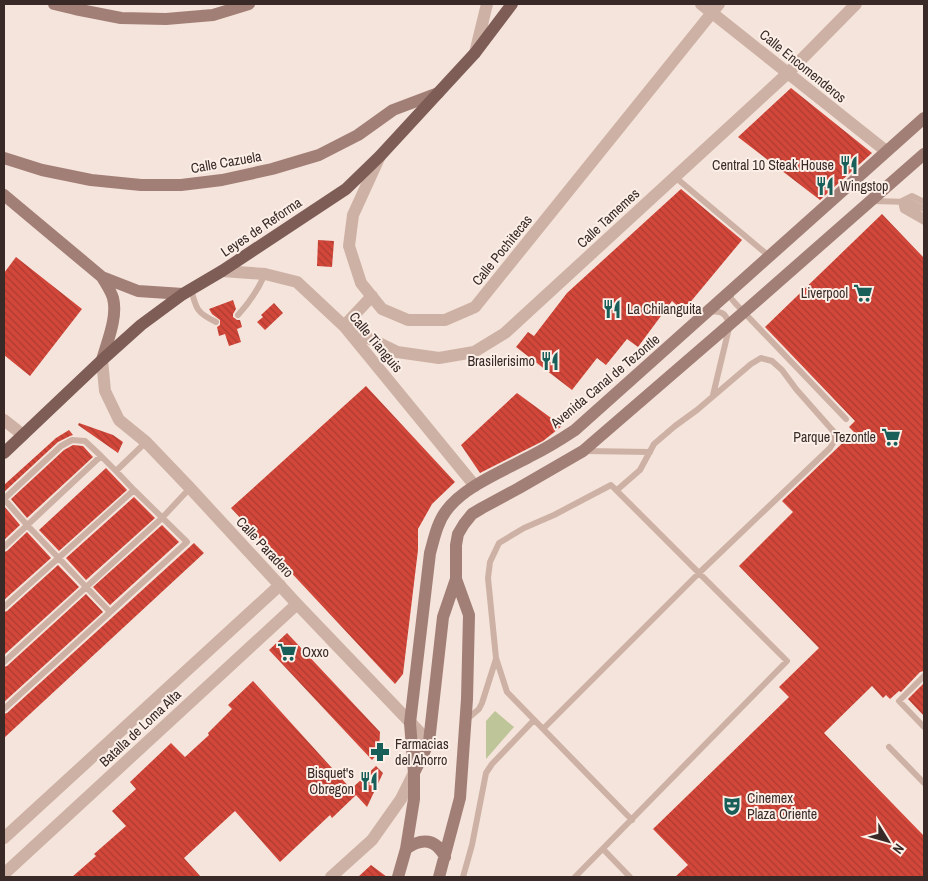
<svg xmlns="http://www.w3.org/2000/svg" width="928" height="881" viewBox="0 0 928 881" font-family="'Archivo Narrow',sans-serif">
<defs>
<pattern id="building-back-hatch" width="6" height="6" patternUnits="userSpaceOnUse" patternTransform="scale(1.25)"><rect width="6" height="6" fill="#d3473a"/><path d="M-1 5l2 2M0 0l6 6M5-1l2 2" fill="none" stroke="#ac3b31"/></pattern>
</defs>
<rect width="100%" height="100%" fill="#f5e4db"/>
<path fill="#bdc599" d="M495,711L514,727L486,759V721Z"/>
<path fill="url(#building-back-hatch)" d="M791,88L872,153L820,200L738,137Z
M681,189L742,240L683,311L672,301L638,347L627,339L606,365L597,358L572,390L516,347L528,332L534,336L567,293Z
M882,214L924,258V671L920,672L901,692L899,691L890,699L886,695L883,698L872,686L824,733L924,836V877H675L688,865L653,829L789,697L779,687L819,648L739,566L793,512L782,501L854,432L849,427L855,421L765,327Z
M318,240L334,241L332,267L317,266Z
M16,257L82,309L30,376L4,355V273Z
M233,300L236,309L233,314V317L237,320H240L242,327L237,329L241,342L229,346L225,334L219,336L217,327L220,325V320L212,314L209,309Z
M274,303L283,313L265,330L257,322L263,317L261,315Z
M366,386L455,482L432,504L418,529V550L403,674L395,684L231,508Z
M517,393L562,426L543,441L480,473L461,445Z
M79,423L113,435L123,442L118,453L78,425Z
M69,430L73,435L70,436L58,442L4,492V485L56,438Z
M73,445L83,446L93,457L27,518L11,499L64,450Z
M106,468L127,490L59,551L39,530Z
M134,497L155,518L86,580L66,558Z
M4,506L20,525L4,540Z
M162,525L179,542L110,605L93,587Z
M27,532L51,558L4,600V552L7,551Z
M194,543L204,553L4,738V714L7,713Z
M58,565L79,587L4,655V612L7,611Z
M86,594L103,612L4,702V667L7,666Z
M287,633L380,732L379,752L372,760L269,650Z
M253,681L351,789L376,766L383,773L367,807L356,795L332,818L330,815L280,862L235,811L184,858L201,877H72L96,856L94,854L126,826L112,811L136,789L130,782L171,743L185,757L209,735L208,733L232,709L228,705Z
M924,683V716L908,699Z
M371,865L387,877H358Z"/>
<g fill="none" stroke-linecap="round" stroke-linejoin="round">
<path stroke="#ceb1a5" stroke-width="6" d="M675,177L769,256
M872,201L910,202L924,209
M902,201L912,196L924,202
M901,202L903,210L924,222
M902,202L924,217
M191,289C196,309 197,313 216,322
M731,291V298L735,303L846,419
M710,311C723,312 724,312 730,324L713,395
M238,315C250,302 258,290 265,274
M584,451L650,452
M4,499L28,526L110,612
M4,499L61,446L72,440L85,441L101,456
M4,547L101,456L116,471L146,442
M4,607L134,490L116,471
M4,662L162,518L190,488
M924,676L899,701L924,727
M4,709L187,542L134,490
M466,720L479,709L482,703L496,659
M543,729L699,573L830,448L835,440L834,432L796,389L782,370L772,361L761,358L751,364L697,410L675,426L654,444L640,470L617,490
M889,747L924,783
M603,849L630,877
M463,877L472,845L486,773L492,764L534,720
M575,877L787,661L611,485L554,515L524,528L499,543L490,562L488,578L496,658L507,692L632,820"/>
<path stroke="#ceb1a5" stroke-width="12" d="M701,4L886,151
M475,53L487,4
M380,156L353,215L349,246L361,283L382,309L408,320H445L475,307L719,4
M222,271L265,274L297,282L344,326L475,486
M372,296L344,326L397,352L439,358L474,352L505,333L788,73L856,4
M102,360L105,391L119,420L146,442L190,488L297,604L429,742
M4,420L23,435
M4,838L280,585
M4,874L297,604
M331,877L372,840L401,799L414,773"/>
<path stroke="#a27f76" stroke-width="12" d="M54,4L75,9L121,18L166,19L213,15L249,4
M4,158L42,170L91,180L141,185H181L222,180L272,169L319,155L358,135L393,110L438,93
M4,195L102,277L138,291L183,294
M102,360C107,342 118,317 113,298C111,291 106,284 102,277
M414,773L429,742L443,617L456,579
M406,849C422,837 436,839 445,857
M398,877L406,849L414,799V773L410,723L430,553C434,539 437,523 446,511C463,487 503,471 529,457C545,449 560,440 575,430L924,118
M439,877L460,798L467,699L469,615L456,579V545L458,534L464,524L472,514L482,508L519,488L583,451L744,312L924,154"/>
<path stroke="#7d5d56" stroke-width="12" d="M4,453L102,360L141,325L183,294L222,271L346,189L380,156L475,53L512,4"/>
</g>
<defs>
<g id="restaurant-bare" transform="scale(1.5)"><path d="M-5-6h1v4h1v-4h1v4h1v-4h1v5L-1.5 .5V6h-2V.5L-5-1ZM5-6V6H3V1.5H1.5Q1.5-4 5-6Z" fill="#185f59" stroke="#fbefe8" stroke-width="2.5" paint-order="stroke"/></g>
<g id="supermarket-bare" transform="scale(1.5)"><path d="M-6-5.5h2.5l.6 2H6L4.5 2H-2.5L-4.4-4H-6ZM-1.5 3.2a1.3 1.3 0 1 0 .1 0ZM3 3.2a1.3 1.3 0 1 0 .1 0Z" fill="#185f59" stroke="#fbefe8" stroke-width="2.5" paint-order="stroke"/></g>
<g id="pharmacy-bare" transform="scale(1.5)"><path d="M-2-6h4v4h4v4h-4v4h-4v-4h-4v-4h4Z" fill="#185f59" stroke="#fbefe8" stroke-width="2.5" paint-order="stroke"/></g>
<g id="theatre-bare" transform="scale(1.5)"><path d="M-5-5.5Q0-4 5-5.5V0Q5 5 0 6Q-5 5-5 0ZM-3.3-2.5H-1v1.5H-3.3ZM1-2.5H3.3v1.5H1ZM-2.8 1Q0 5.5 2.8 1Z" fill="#185f59" stroke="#fbefe8" stroke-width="2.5" paint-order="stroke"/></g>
</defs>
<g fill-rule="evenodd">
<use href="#restaurant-bare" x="849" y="165"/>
<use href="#restaurant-bare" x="825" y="186"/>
<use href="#supermarket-bare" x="863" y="293"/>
<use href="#restaurant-bare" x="612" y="309"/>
<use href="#restaurant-bare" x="550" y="361"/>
<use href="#supermarket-bare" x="891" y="437"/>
<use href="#supermarket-bare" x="287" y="652"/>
<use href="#pharmacy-bare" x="380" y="752"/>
<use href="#restaurant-bare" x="369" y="781"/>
<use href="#theatre-bare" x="732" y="806"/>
</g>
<g text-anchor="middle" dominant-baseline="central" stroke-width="4" stroke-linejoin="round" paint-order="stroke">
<g font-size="14" fill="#392a27" stroke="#fbefe8">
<text transform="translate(803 66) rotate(39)">Calle Encomenderos</text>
<text transform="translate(226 162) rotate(-10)">Calle Cazuela</text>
<text transform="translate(608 218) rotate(-43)">Calle Tamemes</text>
<text transform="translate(261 227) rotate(-34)">Leyes de Reforma</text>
<text transform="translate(502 250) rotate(-51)">Calle Pochitecas</text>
<text transform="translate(376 342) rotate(50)">Calle Tianguis</text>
<text transform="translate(605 381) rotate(-40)">Avenida Canal de Tezontle</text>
<text transform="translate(265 547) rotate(47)">Calle Paradero</text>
<text transform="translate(140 728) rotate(-43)">Batalla de Loma Alta</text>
</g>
<g font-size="14" fill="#392a27" stroke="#fbefe8" text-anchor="end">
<text x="834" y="165">Central 10 Steak House</text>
<text x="840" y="186" text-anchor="start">Wingstop</text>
<text x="848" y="293">Liverpool</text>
<text x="627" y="309" text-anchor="start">La Chilanguita</text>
<text x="535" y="361">Brasilerisimo</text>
<text x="876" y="437">Parque Tezontle</text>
<text x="302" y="652" text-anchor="start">Oxxo</text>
<text x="395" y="744" text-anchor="start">Farmacias<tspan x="395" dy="16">del Ahorro</tspan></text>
<text x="354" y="773">Bisquet's<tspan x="354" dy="16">Obregon</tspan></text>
<text x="747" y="798" text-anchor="start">Cinemex<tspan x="747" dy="16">Plaza Oriente</tspan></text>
</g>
</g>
<rect width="928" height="881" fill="none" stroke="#392a27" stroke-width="10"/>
<g transform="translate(888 841) rotate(127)" stroke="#fbefe8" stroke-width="4" paint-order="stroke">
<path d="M0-4L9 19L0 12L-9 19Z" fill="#392a27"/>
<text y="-8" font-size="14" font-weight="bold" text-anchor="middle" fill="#392a27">N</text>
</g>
</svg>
